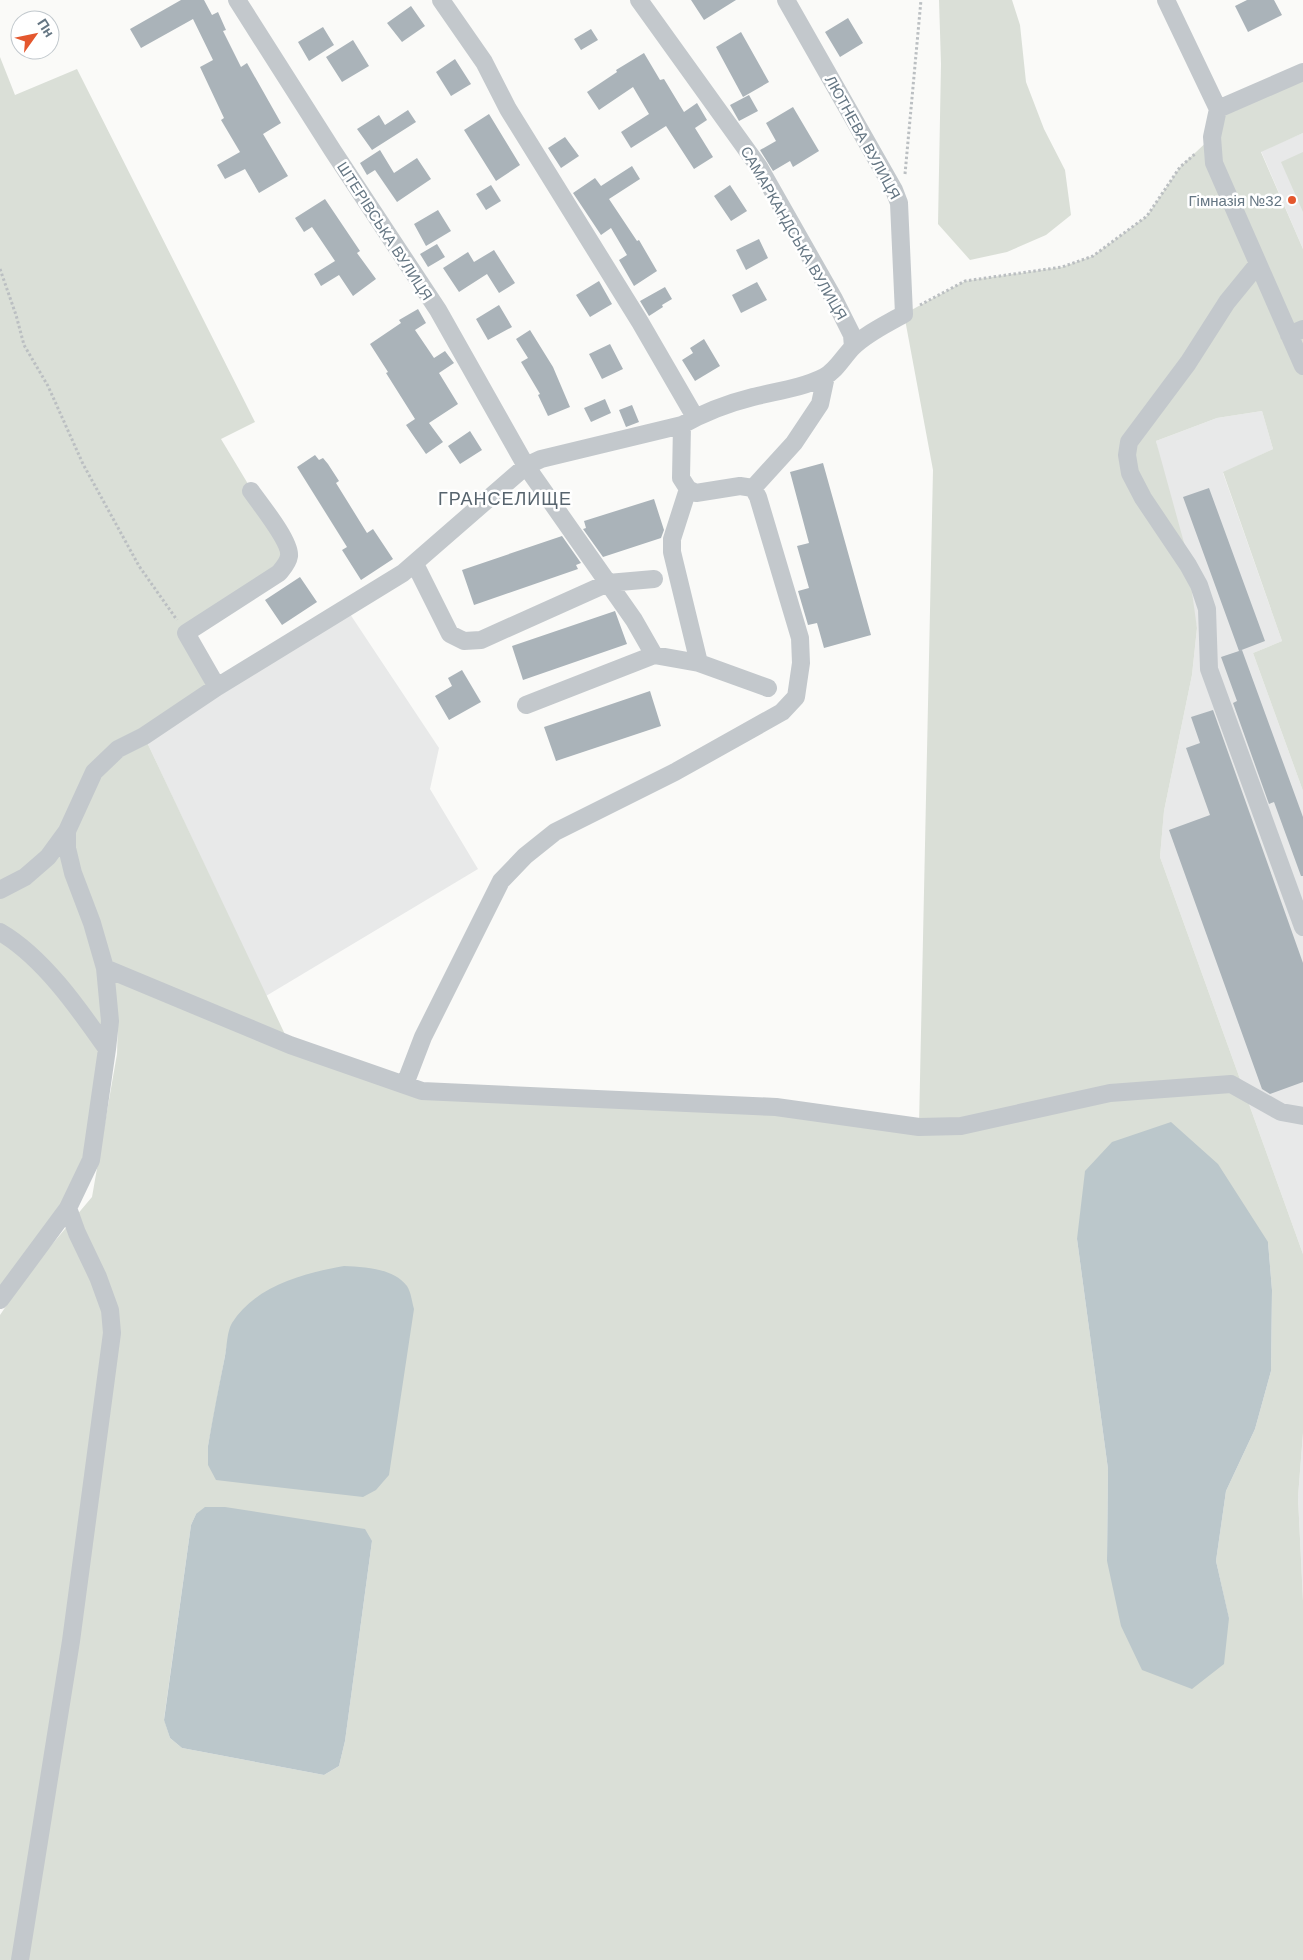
<svg xmlns="http://www.w3.org/2000/svg" width="1303" height="1960" viewBox="0 0 1303 1960" font-family="Arial,sans-serif">
<rect width="100%" height="100%" fill="#fafaf8"/>
<path fill="#e8e9e9" d="M1303,133V249L1261,151Z
M1262,411L1273,449L1223,473L1282,641L1253,653L1303,791V1254L1160,857L1164,811L1192,675L1197,628L1156,441L1217,418Z
M346,608L439,748L430,789L478,869L266,996L144,736Z
M1303,1433V1601L1298,1497Z"/>
<path fill="#dadfd7" fill-rule="evenodd" d="M939,0H1012L1020,25L1026,82L1044,129L1065,170L1071,215L1046,235L1007,252L970,260L938,224L941,64Z
M0,57L15,95L77,69L255,422L221,439L290,554L186,633L217,687L144,736L290,1045L405,1084L646,1100L919,1126L933,470L904,314L965,281L1062,267L1093,256L1147,216L1180,167L1212,137L1218,109L1303,72V133L1261,152L1303,249V791L1253,653L1282,641L1223,472L1273,449L1262,411L1217,418L1156,441L1186,550L1197,628L1192,675L1164,811L1160,857L1303,1254V1433L1298,1497L1303,1601V1960H0V1315L32,1268L92,1197L117,1054L118,1020L91,1160L0,1300ZM1077,1239L1268,1242L1272,1290L1271,1371L1255,1429L1226,1491L1216,1561L1229,1619L1107,1561L1108,1469ZM231,1324L208,1465V1446ZM196,1514L372,1541L345,1741L339,1766L324,1775L182,1748L170,1738L164,1719L191,1525Z
M1303,152V212L1281,162Z"/>
<path fill="#bbc7cb" d="M1171,1122L1218,1164L1268,1242L1272,1290L1271,1371L1255,1429L1226,1491L1216,1561L1229,1618L1224,1664L1192,1689L1142,1670L1121,1626L1107,1561L1108,1469L1077,1239L1085,1171L1112,1142Z
M344,1266C365,1267 393,1268 407,1286C411,1292 412,1302 414,1309L389,1475L376,1490L363,1497L216,1480L208,1465V1446C213,1416 219,1386 225,1356C227,1346 227,1331 232,1323C255,1286 304,1273 344,1266Z
M205,1507H225L365,1529L372,1541L345,1741L339,1766L324,1775L182,1748L170,1738L164,1720L191,1525L196,1514Z"/>
<path fill="#aab3b9" d="M181,0H204L212,15L218,12L226,30L223,31L241,67L247,63L281,123L263,134L288,176L259,193L245,169L225,179L217,165L240,152L221,120L224,118L200,67L213,60L193,19L141,48L130,29Z
M691,0H736L704,20Z
M1247,0H1274L1282,15L1248,32L1235,6Z
M411,6L425,26L402,42L387,23Z
M848,18L863,43L840,57L825,32Z
M323,27L334,45L309,61L298,42Z
M591,29L598,40L581,50L574,39Z
M741,32L769,82L743,97L716,47Z
M353,40L369,66L342,82L326,57Z
M644,53L660,80L664,79L684,112L697,103L707,120L695,128L713,157L694,169L666,126L631,148L621,132L649,114L633,87L599,110L587,92L617,72L616,70Z
M455,59L471,84L451,96L436,72Z
M749,95L758,111L739,121L730,105Z
M793,107L819,151L793,167L790,161L773,171L760,150L776,141L766,123Z
M408,110L416,122L372,150L357,129L379,115L385,125Z
M489,114L520,165L496,181L464,130Z
M565,137L579,156L561,168L548,148Z
M380,150L394,173L417,158L431,179L397,202L375,170L367,175L360,163Z
M632,166L640,179L609,199L637,241L639,240L657,271L634,286L619,260L627,255L611,228L601,235L573,193L595,178L601,186Z
M491,185L501,201L486,210L476,194Z
M730,185L747,211L731,221L714,196Z
M325,199L360,251L357,253L376,279L353,296L339,275L321,286L314,274L335,261L312,227L304,232L295,218Z
M438,210L451,231L426,246L414,224Z
M759,239L768,258L746,270L736,250Z
M437,244L445,257L428,267L420,254Z
M494,250L515,283L499,293L487,274L459,292L443,268L468,252L474,262Z
M599,281L612,304L590,317L576,295Z
M757,282L767,300L741,313L732,295Z
M665,287L672,299L662,305L663,307L649,316L640,301Z
M499,305L512,327L488,340L476,319Z
M418,309L426,323L415,330L434,358L445,351L454,363L439,373L458,404L429,423L443,442L426,454L406,425L415,419L386,373L388,372L370,344L401,323L399,320Z
M530,330L553,367L570,407L548,416L538,395L540,394L521,362L528,358L516,339Z
M704,339L720,366L695,381L682,360L693,353L690,348Z
M610,344L623,369L602,379L589,354Z
M605,399L611,413L591,422L584,408Z
M632,405L639,422L626,427L619,410Z
M470,431L482,450L460,464L448,446Z
M315,455L319,460L323,458L328,464L339,481L336,483L367,533L373,529L393,559L361,580L342,550L347,547L297,467Z
M823,463L871,635L824,648L817,623L808,625L798,591L809,588L797,546L809,543L790,472Z
M1209,488L1265,641L1239,651L1183,497Z
M654,499L664,530L661,538L603,557L583,529L586,528L584,521Z
M562,536L581,563L576,565L578,569L474,605L462,570Z
M300,577L317,602L282,625L265,600Z
M615,611L627,644L523,680L512,646Z
M1242,650L1303,817V876H1301L1274,802L1269,804L1233,703L1237,701L1221,657Z
M462,670L481,702L449,720L435,696L452,686L448,678Z
M650,691L661,726L556,761L544,727Z
M1213,710L1303,963V1082L1270,1094L1262,1089L1169,830L1210,815L1186,748L1200,743L1191,717Z"/>
<g fill="none" stroke-linecap="round" stroke-linejoin="round">
<path stroke="#bbbfc2" stroke-width="3" stroke-dasharray="2.5 2.5" stroke-linecap="butt" d="M905,174L921,0
M0,269L16,315L24,345L48,386L83,464L139,566L177,620
M920,305L965,281L1062,267L1093,256L1147,216L1180,167L1195,154"/>
<path stroke="#c3c8cc" stroke-width="18" d="M237,0L333,151L438,310L526,466L634,620L654,655L699,663
M441,0L484,62L508,109L640,322L695,417
M639,0L759,167L834,299L852,335L853,347
M1166,0L1218,109
M1218,109L1212,137L1214,163L1303,366
M1218,109L1303,72
M1258,264L1227,302L1188,363L1129,442L1127,455L1130,473L1143,498L1188,565L1199,585L1207,609L1209,669L1303,927
M1289,335L1303,329
M753,488L794,443L820,404L826,376
M688,489L672,539V552L699,663L768,688
M415,564L450,634L464,641L481,640L608,583L654,579
M217,687L186,633L279,573C283,568 288,563 289,556C291,542 260,504 251,491
M526,705L654,655
M0,890L25,877L48,857L67,831L94,772L118,749L144,736L217,687L403,573L526,466L541,459L682,425C703,413 729,403 753,397C777,391 802,388 824,377C836,371 843,357 853,347C867,333 887,324 904,314L899,203L894,190L786,0
M0,932C43,957 79,1009 107,1049
M105,968L290,1045L422,1091L776,1107L919,1127L961,1126L1110,1093L1231,1084L1281,1112L1303,1116
M405,1084L423,1037L501,881L525,856L555,832L675,772L782,712L796,697L801,663L800,638L758,497L753,488L740,486L696,493L688,489L681,478L682,425
M0,1300L68,1208L91,1160L107,1049L110,1021L105,968L92,923L73,873L67,848V831
M20,1960L71,1641L112,1333L110,1310L98,1277L77,1233L68,1208"/>
</g>
<circle fill="#e4572e" stroke="#fff" stroke-width="2" cx="1292" cy="200" r="5"/>
<g text-anchor="middle" dominant-baseline="central" stroke-width="5" stroke-linejoin="round" paint-order="stroke">
<g font-size="15" fill="#657683" stroke="#fff">
<text transform="translate(863 137) rotate(61)">ЛЮТНЕВА ВУЛИЦЯ</text>
<text transform="translate(385 231) rotate(57)">ШТЕРІВСЬКА ВУЛИЦЯ</text>
<text transform="translate(794 233) rotate(60)">САМАРКАНДСЬКА ВУЛИЦЯ</text>
</g>
<g font-size="15" fill="#657683" stroke="#fff" text-anchor="end">
<text x="1282" y="200">Гімназія №32</text>
</g>
<g font-size="18" letter-spacing="1" fill="#57646e" stroke="#fff">
<text x="505" y="499">ГРАНСЕЛИЩЕ</text>
</g>
</g>
<g transform="translate(35 35) rotate(57)"><circle r="24" fill="#ffffff" stroke="#c1c8cd"/>
<path d="M0-4L9 19L0 12L-9 19Z" fill="#e4572e"/>
<text y="-8" font-size="14" font-weight="bold" text-anchor="middle" fill="#657683">Пн</text>
</g>
</svg>
